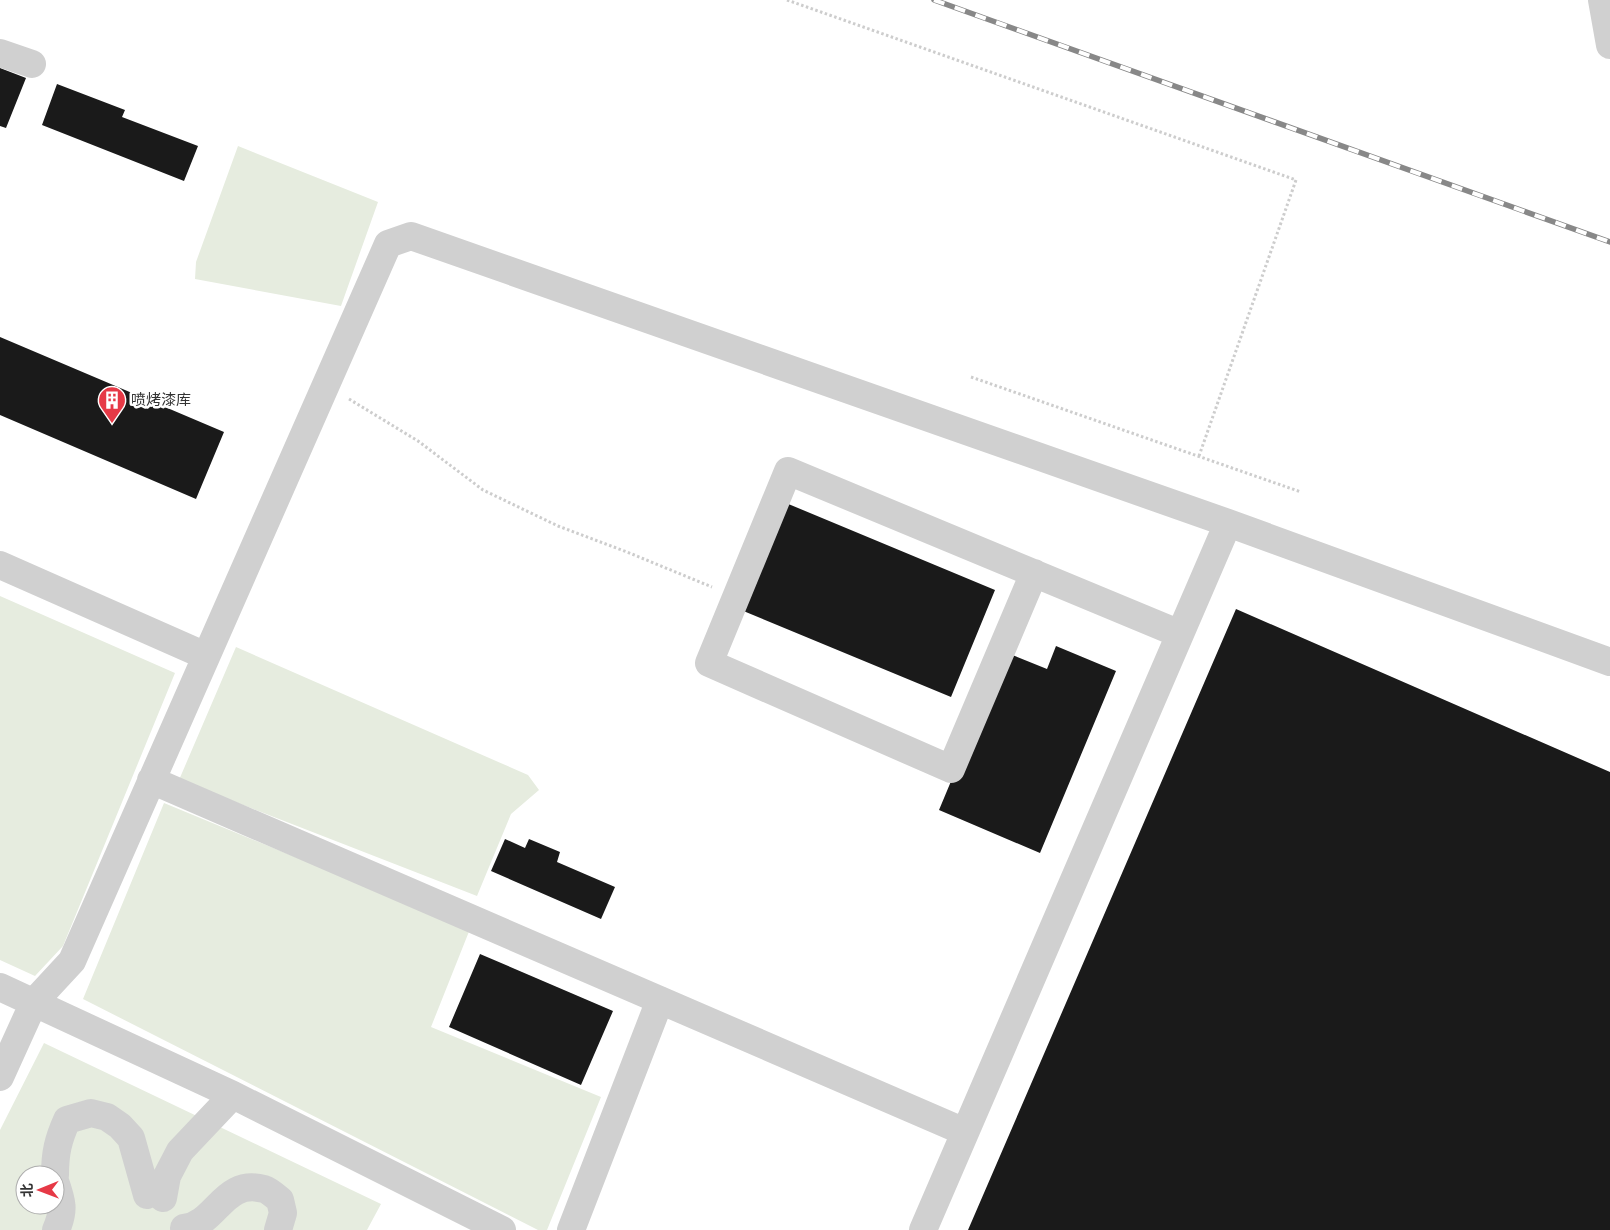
<svg xmlns="http://www.w3.org/2000/svg" width="1610" height="1230" viewBox="0 0 1610 1230" font-family="'DM Sans','Noto Sans SC',sans-serif">
<rect width="100%" height="100%" fill="#fff"/>
<path fill="#e6ecdf" fill-rule="evenodd" d="M238,146L378,202L341,306L195,279L196,262Z
M0,596L175,673L63,946L35,976L0,960Z
M236,647L528,775L539,790L511,814L477,896L179,780Z
M164,803L470,929L431,1027L601,1097L547,1230H538L83,999Z
M44,1043L381,1204L367,1230H0V1130ZM25,1175H55V1205H25Z"/>
<path fill="#1a1a1a" d="M0,68L26,78L6,128L0,126Z
M57,84L125,110L122,117L198,146L184,181L42,125Z
M0,337L224,432L196,499L0,415Z
M786,503L995,590L951,697L741,610Z
M1236,609L1610,772V1230H968Z
M1056,646L1116,671L1040,853L939,810L1005,652L1047,669Z
M505,839L525,848L529,839L560,852L557,862L615,887L601,919L491,871Z
M480,954L613,1011L581,1085L449,1027Z"/>
<g fill="none" stroke-linecap="round" stroke-linejoin="round">
<path stroke="#cdcdcd" stroke-width="3" stroke-dasharray="2.5 2.5" stroke-linecap="butt" d="M787,0L1296,180L1199,456
M971,377L1301,492
M349,399L418,441L483,490L558,526L627,552L712,587"/>
<path stroke="#d0d0d0" stroke-width="28" d="M1602,0L1610,45
M0,53L32,64
M0,565L206,656
M1034,573L951,769L709,663L788,471L1180,634
M151,780L965,1132
M0,987L233,1095L502,1230
M0,1077L34,1002L72,961L388,244L411,236L1228,523L1610,662
M55,1175C55,1153 58,1140 67,1120L91,1113L107,1117L120,1126L131,1138L147,1195
M55,1181C62,1201 65,1210 56,1230
M163,1198L167,1176L180,1151L233,1095
M184,1228C217,1224 223,1178 264,1189C270,1191 276,1197 280,1200L283,1213L278,1230
M571,1230L660,1000
M923,1230L1228,523"/>
<g stroke="#888" stroke-width="5.5">
<path id="rail" d="M934,0L1610,242"/>
</g>
<use href="#rail" stroke="#fff" stroke-width="4" stroke-dasharray="11" stroke-linecap="butt"/>
</g>
<defs>
<g id="building-pin" transform="scale(1.4375)"><path d="M0 17L-7.5 6A9.5 9.5 0 1 1 7.5 6Z" fill="#e63946" stroke="#fff"/><path d="M-4-6H4V6H1V3H-1V6H-4ZM-2.5-4.3h1.7v1.8h-1.7ZM.8-4.3h1.7v1.8H.8ZM-2.5-1h1.7V.8h-1.7ZM.8-1h1.7V.8H.8Z" fill="#fff"/></g>
</defs>
<g fill-rule="evenodd">
<use href="#building-pin" x="112" y="400"/>
</g>
<g text-anchor="middle" dominant-baseline="central" stroke-width="5" stroke-linejoin="round" paint-order="stroke">
<g font-size="15" fill="#333" stroke="#fff" text-anchor="start">
<text x="131" y="400">喷烤漆库</text>
</g>
</g>
<g transform="translate(40 1190) rotate(269)"><circle r="24" fill="#ffffff" stroke="#adadad"/>
<path d="M0-4L9 19L0 12L-9 19Z" fill="#e63946"/>
<text y="-8" font-size="14" font-weight="bold" text-anchor="middle" fill="#333333">北</text>
</g>
</svg>
